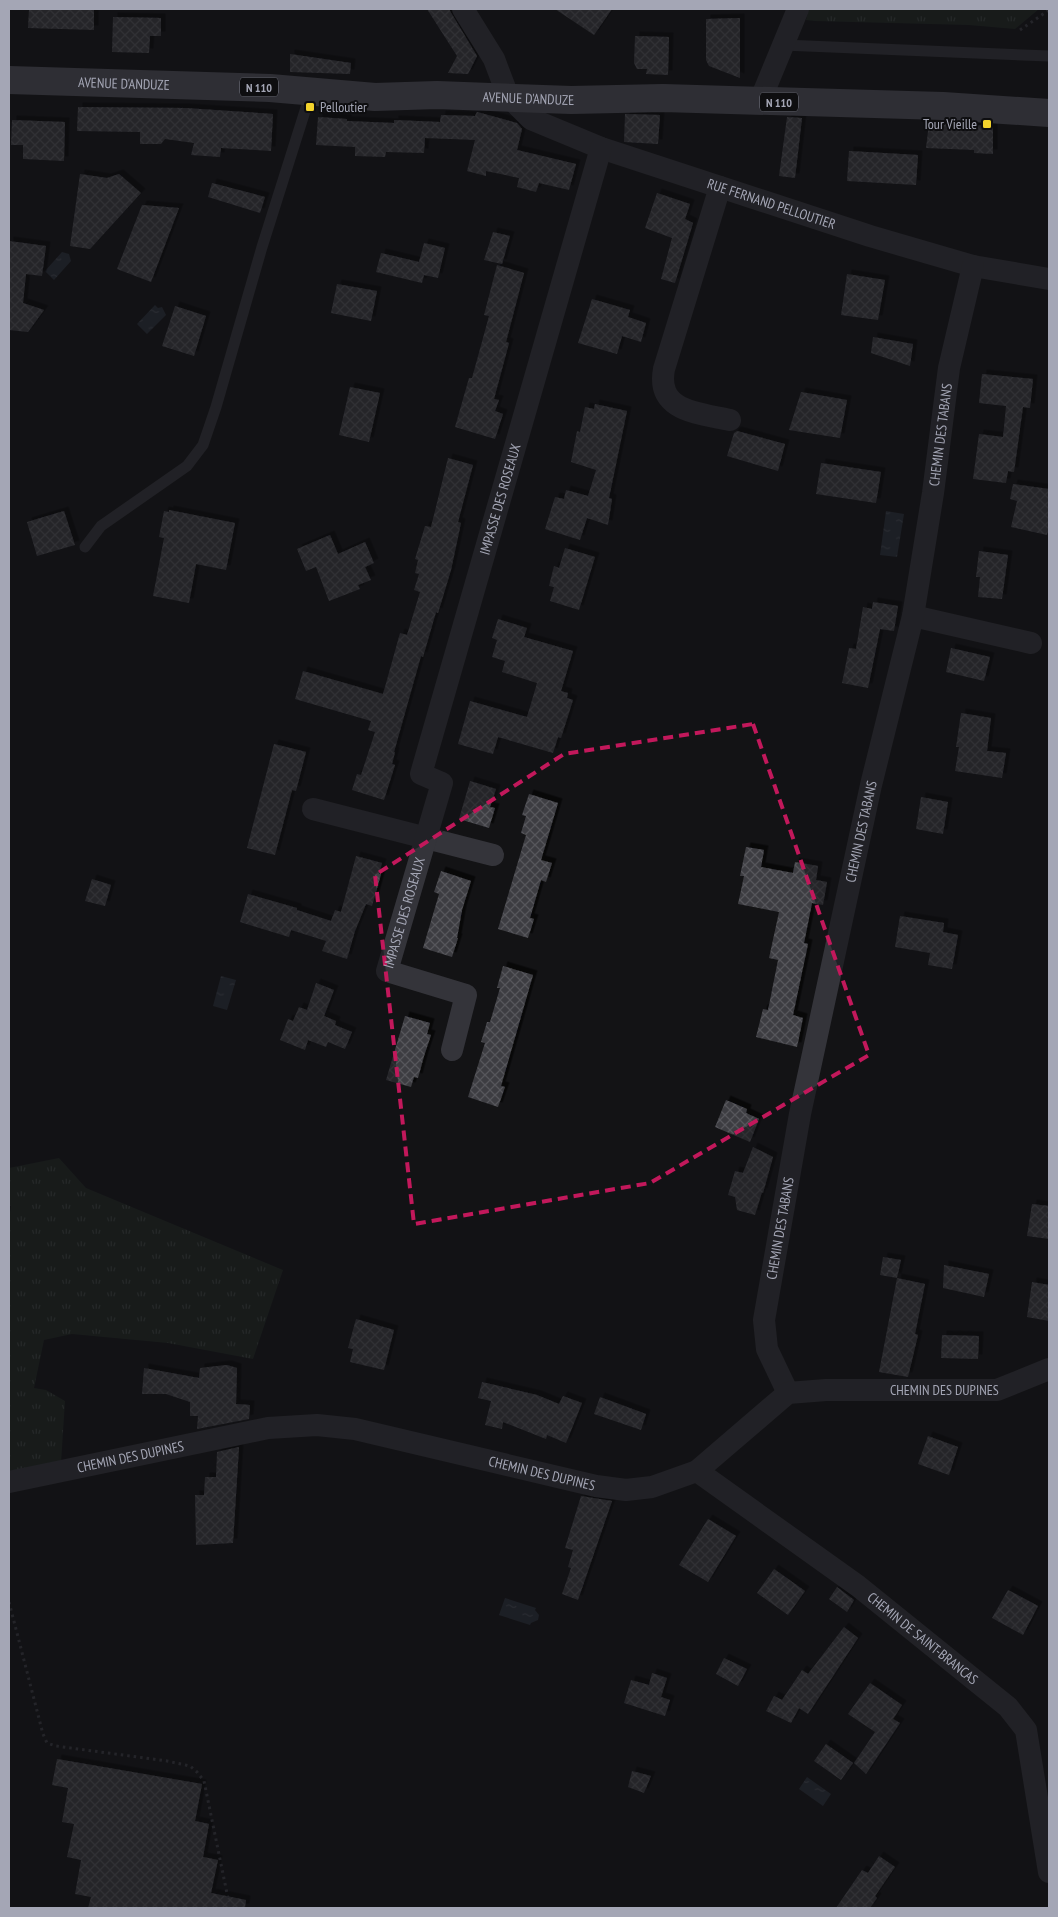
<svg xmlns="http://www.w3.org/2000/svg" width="1058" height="1917" viewBox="0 0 1058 1917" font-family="'PT Sans Narrow',sans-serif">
<defs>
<pattern id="grass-tufts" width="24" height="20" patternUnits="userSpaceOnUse" patternTransform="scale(1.25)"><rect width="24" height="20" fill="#1f2721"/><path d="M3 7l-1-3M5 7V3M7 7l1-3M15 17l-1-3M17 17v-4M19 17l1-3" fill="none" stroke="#3d433f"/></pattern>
<pattern id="water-ripples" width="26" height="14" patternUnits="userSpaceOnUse" patternTransform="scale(1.25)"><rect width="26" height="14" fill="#292f38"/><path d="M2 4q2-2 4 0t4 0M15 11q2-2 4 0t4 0" fill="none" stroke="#454a53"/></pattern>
<pattern id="building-cross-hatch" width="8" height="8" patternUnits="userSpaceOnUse" patternTransform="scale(1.25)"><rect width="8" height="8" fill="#3d3d42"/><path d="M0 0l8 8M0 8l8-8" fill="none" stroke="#56565b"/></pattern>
<filter id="shadow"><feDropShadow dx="4.5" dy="-4.5" stdDeviation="0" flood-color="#0009"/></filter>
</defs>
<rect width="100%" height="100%" fill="#131315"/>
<path fill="url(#grass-tufts)" d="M809,9H1039L1015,29L969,25L815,21L806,20Z
M59,1158L86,1188L283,1270L253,1359L168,1343L72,1334L44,1340L34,1388L46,1390L65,1401L61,1463L9,1473V1219L11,1206L9,1205V1168Z"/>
<path fill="url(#water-ripples)" d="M62,252L69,254L71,261L54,280L45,271Z
M155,305L158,308L162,307L166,315L147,334L137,324Z
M886,511L904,514L897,557L880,555Z
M221,976L236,980L227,1010L213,1006Z
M505,1598L536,1608L535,1610L539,1615L538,1620L531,1623L530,1625L499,1615Z
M807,1777L831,1794L823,1806L799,1789Z"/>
<path fill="url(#building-cross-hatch)" filter="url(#shadow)" d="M29,9H94V30L28,28Z
M427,9H449L450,11L477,56L468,74L448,73L457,56Z
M555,9H612L594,35Z
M113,17L161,18V36H150L149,53L112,52Z
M740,18V78L709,66L706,60V19Z
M635,36L669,37L668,75L646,74L647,69H637L634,63Z
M290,54L351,63L350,74L290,72Z
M78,107L185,108L273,114L271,151L221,148L220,157L191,155L194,143L165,139L161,144H140V132L77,131Z
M477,112L517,123L522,129L517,150L576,164L569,190L539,183L536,192L517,187L519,178L486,171V176L467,171L475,140L425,138L424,153L386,152L385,157L355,156V147L316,145L318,117L347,119V121L394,123V120L440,122L441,115L475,116Z
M625,114L660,115L658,144L624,142Z
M787,117L802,118L795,178L779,176Z
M12,120L65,122L64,161L23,159V145H11Z
M929,123L993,126V154L974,153V150L926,148Z
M849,151L918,155L916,185L847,181Z
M80,174L107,178L119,174L141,193L90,249L70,246Z
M212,183L265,197L260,213L208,197Z
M657,193L690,204L685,219L693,223L675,283L661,279L672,238L645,228Z
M142,205L179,208L151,282L117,269Z
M493,232L510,236L502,264L484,260Z
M9,241L46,246L42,276L26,274L23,303L44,310L28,332L9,330Z
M424,243L445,248L438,278L424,275L422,283L376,272L381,253L419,262Z
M497,265L524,273L506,342L509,343L494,399L499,400L495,411L503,414L495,439L455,427L469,378H472L489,316L484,315Z
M847,274L885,280L878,320L841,315Z
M337,284L377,291L371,321L331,313Z
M592,299L630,310L628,317L646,323L641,342L622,336L617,354L578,343Z
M175,306L206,316L194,356L162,346Z
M873,337L913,344L910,366L871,353Z
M982,374L1033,379L1030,408L1023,407L1014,472L1008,471L1006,483L973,479L979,434L1003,437L1006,406L979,403Z
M350,387L380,393L369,442L339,435Z
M801,392L847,400L840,438L789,430Z
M595,404L627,411L609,498L612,499L608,525L587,518L580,540L545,529L555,497L564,499L566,490L588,496L596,470L571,462L577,431L580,432L585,407L594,409Z
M737,431L785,444L778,471L727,456L734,433Z
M448,458L473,465L458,522L461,523L451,570L438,613L436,612L423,657L421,656L394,752H395L392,764L395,765L384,800L352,790L357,774L361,775L375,732L368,730L371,721L295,699L303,671L383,694L400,633L407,635L420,592L414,590L419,574L415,573L418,560L415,559L425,526L431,527Z
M821,463L881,472L876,503L816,494Z
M1013,484L1049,489V527L1047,535L1011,527L1017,501L1010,499Z
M169,510L235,523L226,570L196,564L189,603L153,596L164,538L159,537L164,511L169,512Z
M64,511L75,545L37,556L27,522Z
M330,535L338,554L365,542L374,563L365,567L371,580L358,585L360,589L329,601L316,567L306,571L297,549Z
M565,548L595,557L579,610L550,601L554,587L549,586L554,566L559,568Z
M979,551L1008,555L1002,599L978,597L980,577H976Z
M873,602L898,606L894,631L880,629L868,688L842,683L849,648L856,649L863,607L872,609Z
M498,619L527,628L524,637L573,651L561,691L568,693L567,698L573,700L561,738L558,737L553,753L498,737L493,754L458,744L470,701L527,717L537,683L502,672L505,661L492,657L497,640L492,638Z
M951,648L990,657L984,681L946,672Z
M961,713L991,718L987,751L1006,753L1002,778L955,771L959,747H956Z
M274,744L306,752L296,791L292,790L275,855L247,848Z
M470,781L496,789L490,807L495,808L489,828L459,819Z
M529,794L558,803L541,860L552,863L546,882L541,880L530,918L534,919L528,938L498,929L526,835L521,833L526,816L522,815Z
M921,797L948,802L943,834L916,829Z
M746,847L764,850L761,867L793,873L795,862L818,866L816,880L827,882L823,905L812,903L804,943L808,944L793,1015L803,1018L797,1047L756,1037L763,1009L768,1010L778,960L769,958L779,912L738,904L744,876H740Z
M356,856L382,863L379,874H381L372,906L366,904L355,931L347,959L322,951L326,941L291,930L289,937L240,922L248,894L297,908V910L331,921L335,910L341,912Z
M441,871L471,881L462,910L457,938H458L452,957L423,948L439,894L434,892Z
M92,879L111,885L105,906L85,901Z
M900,916L944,923L943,932L958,935L952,969L928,965L930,953L895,947Z
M503,966L533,975L501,1086L505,1087L498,1107L468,1097L485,1043L481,1042L487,1022H490L500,988H497Z
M316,983L334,990L324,1016L336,1021L335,1025L352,1032L345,1049L328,1042L326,1047L308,1040L305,1050L280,1040L288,1019L293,1021L299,1007L307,1010Z
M405,1016L430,1023L427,1034L431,1035L424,1056L418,1078L414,1077L411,1087L386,1080Z
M726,1100L747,1109L746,1113L759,1119L750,1142L715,1127Z
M753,1147L773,1157L763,1193L762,1192L755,1215L737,1210L735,1197L728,1195L735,1171L743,1173Z
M1032,1204L1049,1206V1239L1027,1236Z
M883,1257L901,1260L897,1278L880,1275Z
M944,1265L989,1274L984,1297L943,1288Z
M897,1278L925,1284L915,1334L918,1335L908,1377L879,1372Z
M1032,1282L1049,1285V1321L1027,1317Z
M356,1319L394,1330L384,1370L350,1362L353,1349L348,1348Z
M942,1335L979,1336L978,1359L941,1358Z
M227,1365L237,1368L236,1404L250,1405L249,1419L197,1429L198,1416H190V1402L166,1394H142L144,1368L199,1378L200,1368Z
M482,1382L537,1395L559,1404L563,1396L582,1403L566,1443L547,1435L546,1439L503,1422L502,1429L485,1425L491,1401L478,1398Z
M600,1397L646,1414L641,1430L594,1414Z
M928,1436L958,1447L949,1475L918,1464Z
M239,1447L233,1543L196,1545L195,1495H204L205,1477H216L217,1452Z
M581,1496L612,1501L578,1600L562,1594L571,1568L568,1567L573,1550L565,1548Z
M708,1519L736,1536L708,1582L679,1565Z
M774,1569L805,1591L788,1615L757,1593Z
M837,1587L854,1600L847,1612L829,1599Z
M1008,1590L1038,1606L1023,1635L992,1618Z
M844,1627L858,1638L808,1714L799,1708L791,1723L766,1711L774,1696L782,1700L802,1670L808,1674Z
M724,1658L747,1669L738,1686L716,1674Z
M652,1673L667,1678L661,1697L670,1700L665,1716L624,1703L631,1680L649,1685Z
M870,1683L902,1705L893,1719L900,1723L866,1774L854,1763L875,1732L848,1714Z
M826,1744L853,1763L841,1780L814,1761Z
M57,1759L202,1784L195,1821L209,1824L203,1857L218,1860L211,1893L246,1900L245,1908H88L91,1897L75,1894L81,1860L67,1857L74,1824L62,1822L68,1788L52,1785Z
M632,1771L651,1776L644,1793L628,1787Z
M879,1856L895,1867L875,1896L877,1898L870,1908H836L862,1870L868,1873Z"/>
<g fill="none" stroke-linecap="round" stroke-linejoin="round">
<path stroke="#3a3b41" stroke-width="3" stroke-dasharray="2.5 4" stroke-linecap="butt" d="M1020,30L1049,10
M9,1602L43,1734L47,1743L56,1746L167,1761L190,1766L197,1772L204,1781L230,1908"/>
<path stroke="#34343a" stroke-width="11" d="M783,45L1049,56
M85,547L101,526L187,466L203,445L216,407L262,247L311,92"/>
<g stroke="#34343a" stroke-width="22">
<path id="s1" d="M463,9L494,59L508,96L531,119L601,148L870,236L973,266L1049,279"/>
<path d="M760,101L798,9"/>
<path d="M720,187L664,369C656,412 699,413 730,420"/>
<path d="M913,616L1031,643"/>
<path d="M313,809L493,855"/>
<path id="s2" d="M452,1050L466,995L387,971L442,783L421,774L601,148"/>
<path id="s3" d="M788,1393L767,1349L764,1320L800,1114L871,785L913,616L933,493L949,368L973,266"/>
<path id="s4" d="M697,1471L858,1586L1008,1707L1026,1730L1049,1872"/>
<path id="s5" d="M9,1482L268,1428L317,1425L355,1429L596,1486L626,1490L652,1487L697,1471L788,1393L826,1390H997L1049,1369"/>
</g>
<path stroke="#505059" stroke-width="28" id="s6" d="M9,80L270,88L375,97L437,95L571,100L663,98L943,106L1049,113"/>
</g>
<path d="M0 0H1058V1917H0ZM753,724L869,1055L650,1183L414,1224L375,875L564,754Z" fill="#131315" fill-opacity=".55" fill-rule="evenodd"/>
<path fill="none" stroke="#c2185b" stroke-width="4" stroke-dasharray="10 6" stroke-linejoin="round" d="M753,724L869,1055L650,1183L414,1224L375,875L564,754Z"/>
<g fill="#f3d32c" stroke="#0e0e10" stroke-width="2">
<rect x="305" y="102" width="10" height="10" rx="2.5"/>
<rect x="982" y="119" width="10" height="10" rx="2.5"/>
</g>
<g text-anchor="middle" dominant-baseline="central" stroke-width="4" stroke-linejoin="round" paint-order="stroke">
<g fill="#0e0e10" stroke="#777884" stroke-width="1">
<rect x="240" y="77.5" width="38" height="19" rx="4"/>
<rect x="760" y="92.5" width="38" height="19" rx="4"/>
</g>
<g font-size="12" font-weight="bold" fill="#a4a6b5">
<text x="259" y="87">N 110</text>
<text x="779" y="102">N 110</text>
</g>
<g font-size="14" fill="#a4a6b5" stroke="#0e0e10">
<text stroke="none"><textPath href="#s6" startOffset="115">AVENUE D'ANDUZE</textPath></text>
<text stroke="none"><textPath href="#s6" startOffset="520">AVENUE D'ANDUZE</textPath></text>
<text stroke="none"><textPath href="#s1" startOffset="386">RUE FERNAND PELLOUTIER</textPath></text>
<text stroke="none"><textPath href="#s3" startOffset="981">CHEMIN DES TABANS</textPath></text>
<text stroke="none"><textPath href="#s2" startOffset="644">IMPASSE DES ROSEAUX</textPath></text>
<text stroke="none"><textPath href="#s3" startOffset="576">CHEMIN DES TABANS</textPath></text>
<text stroke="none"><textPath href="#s2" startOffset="200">IMPASSE DES ROSEAUX</textPath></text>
<text stroke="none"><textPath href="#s3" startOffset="171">CHEMIN DES TABANS</textPath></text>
<text stroke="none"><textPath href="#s5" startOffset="980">CHEMIN DES DUPINES</textPath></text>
<text stroke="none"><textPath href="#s5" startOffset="124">CHEMIN DES DUPINES</textPath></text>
<text stroke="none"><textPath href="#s5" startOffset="544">CHEMIN DES DUPINES</textPath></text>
<text stroke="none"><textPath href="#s4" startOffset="281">CHEMIN DE SAINT-BRANCAS</textPath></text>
</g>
<g font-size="14" fill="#a4a6b5" stroke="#0e0e10" text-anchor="start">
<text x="320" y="107">Pelloutier</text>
<text x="977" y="124" text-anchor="end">Tour Vieille</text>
</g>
</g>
<rect width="1058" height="1917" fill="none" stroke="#a4a6b5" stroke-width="20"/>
</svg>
